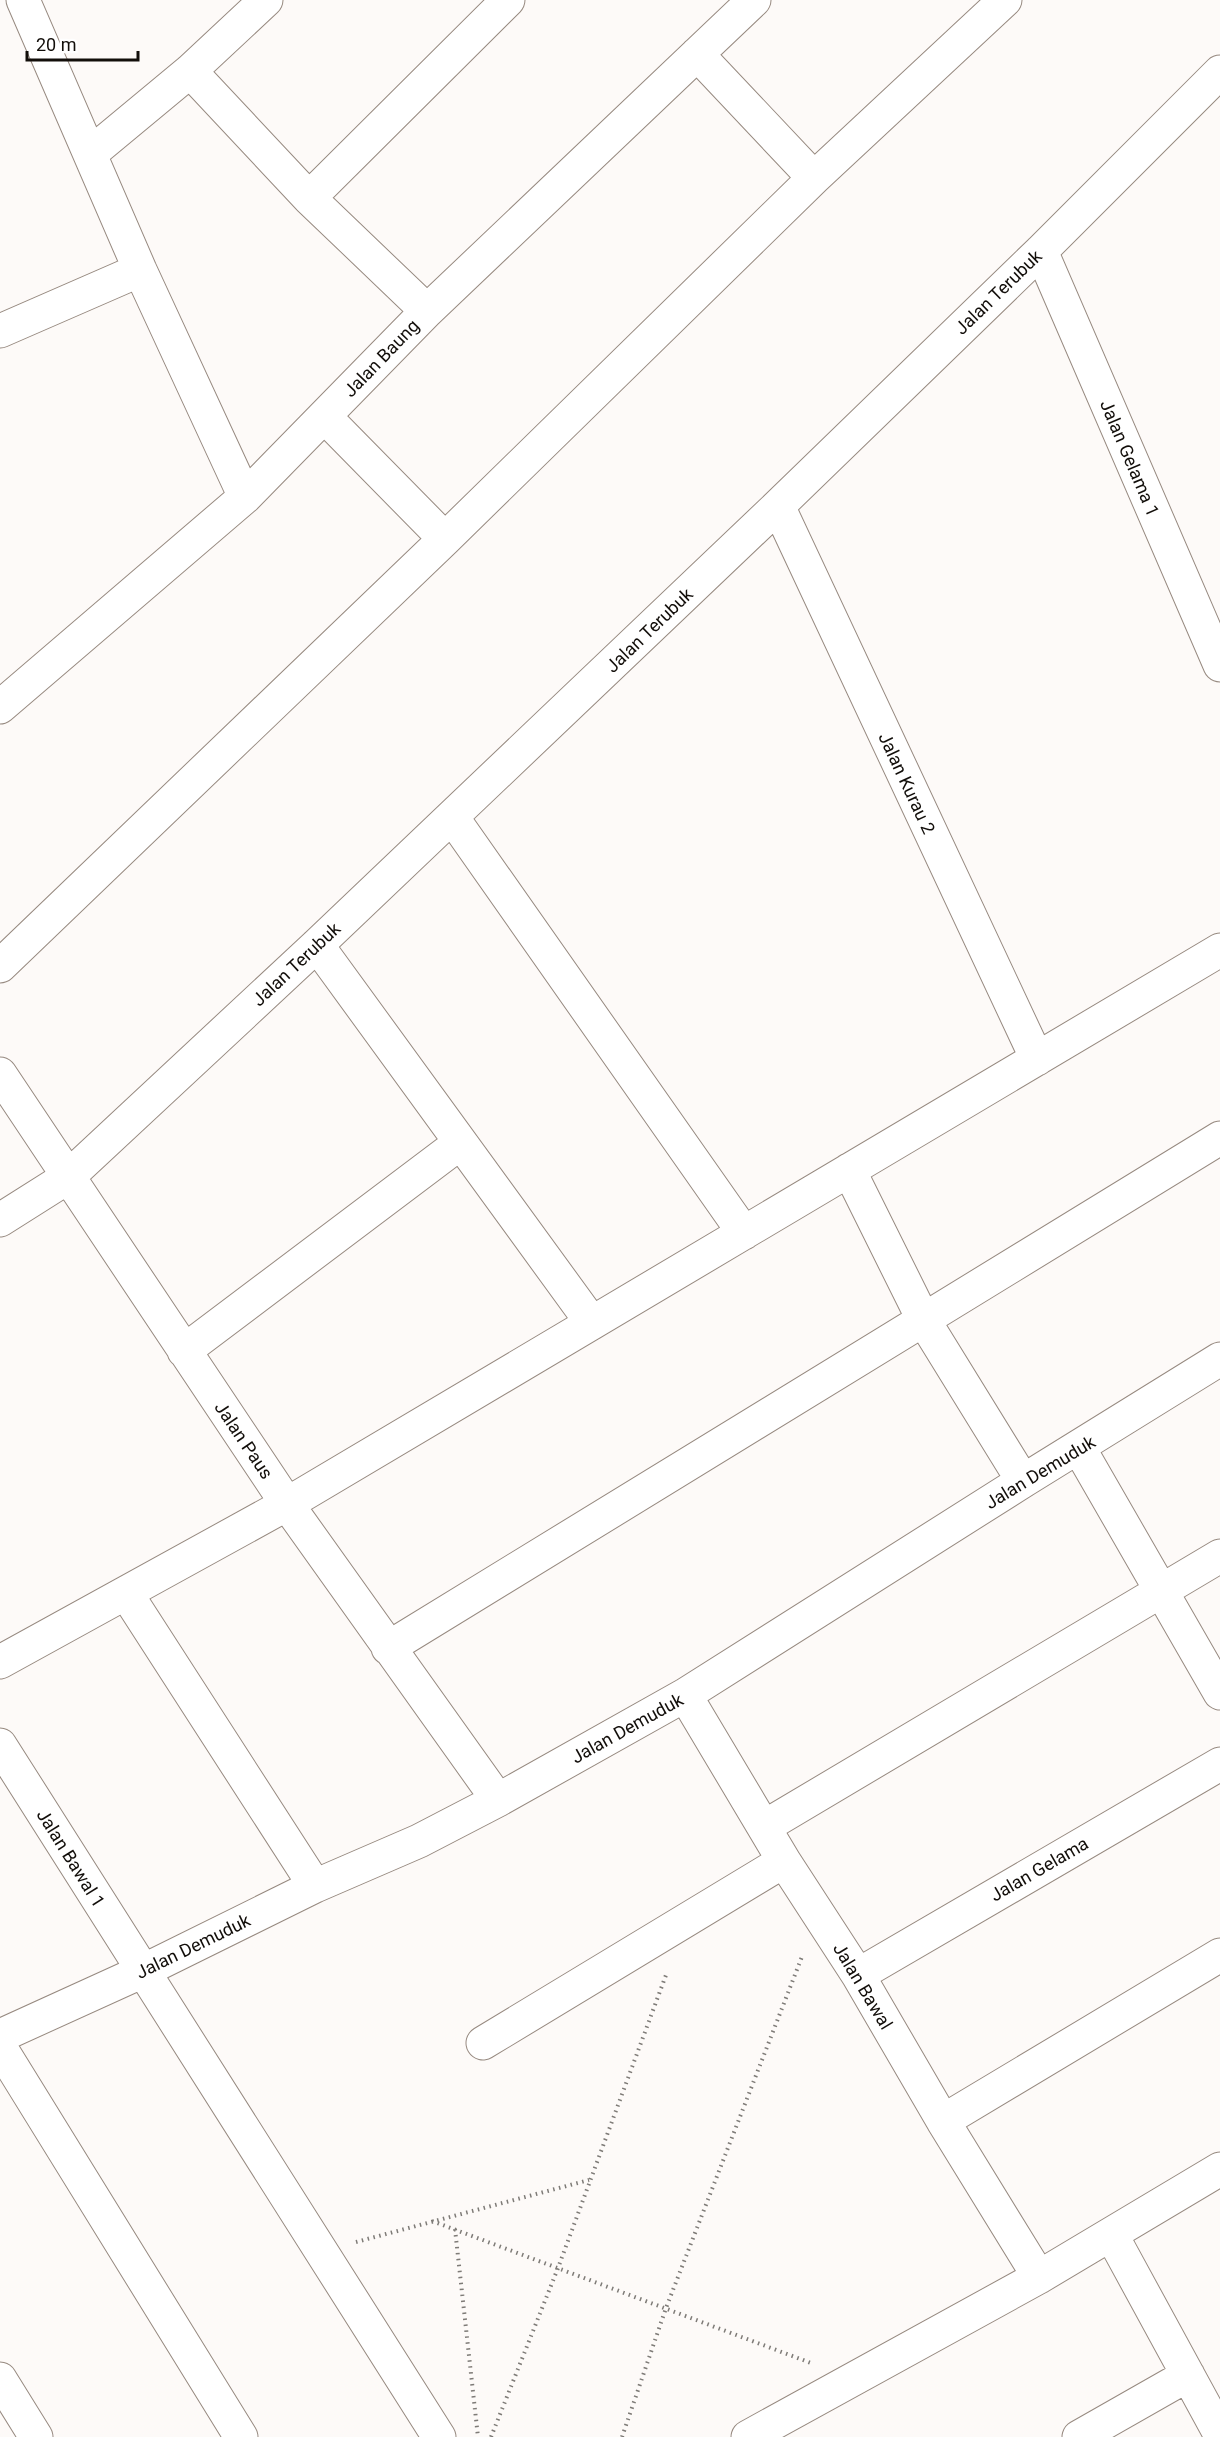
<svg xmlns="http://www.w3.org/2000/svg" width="1220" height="2437" viewBox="0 0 1220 2437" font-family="Roboto,sans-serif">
<rect width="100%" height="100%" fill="#fdfaf8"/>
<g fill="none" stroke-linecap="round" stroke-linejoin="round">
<g stroke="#978a80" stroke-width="35">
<path id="minor" d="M23,0L140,270L245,497
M697,54L814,178
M190,71L309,198L427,311
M90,154L190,71L266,0
M309,198L508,0
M1041,251L1220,665
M0,331L140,270
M325,417L445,539
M778,506L1037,1059
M0,707L245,497L427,311L754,0
M452,817L744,1233
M317,945L592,1323
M0,966L445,539L814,178L1005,0
M0,1074L287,1504L498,1800
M849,1170L923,1319L1023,1481
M0,1220L68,1177L317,945L778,506L1041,251L1220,72
M184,1351L460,1143
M1079,1448L1220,1693
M126,1593L315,1886
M388,1648L1220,1138
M0,1662L287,1504L1220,950
M685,1695L784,1861L858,1975L943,2121L1039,2277
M0,1745L439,2437
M764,1827L1220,1556
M858,1975L1220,1764
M0,2036L143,1971L315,1886L419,1841L498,1800L685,1695L1023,1481L1220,1359
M483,2043L784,1861
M0,2047L241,2437
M943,2121L1220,1955
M1111,2234L1220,2434
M0,2379L36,2437
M748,2437L1039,2277L1220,2169
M1079,2437L1188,2375"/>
</g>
<path stroke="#7e7b77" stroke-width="4" stroke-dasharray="1.5 4.5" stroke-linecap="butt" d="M432,2221L811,2363
M455,2229L478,2437
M356,2242L589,2180
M491,2437L558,2268L666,1975
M622,2437L666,2308L803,1954"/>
<use href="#minor" stroke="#fff" stroke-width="33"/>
</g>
<g text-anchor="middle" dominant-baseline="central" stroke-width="4.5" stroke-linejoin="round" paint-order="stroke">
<g font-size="18" fill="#120e0a" stroke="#fff">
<text transform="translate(998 292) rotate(-44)">Jalan Terubuk</text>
<text transform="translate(381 358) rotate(-46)">Jalan Baung</text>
<text transform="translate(1130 458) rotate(67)">Jalan Gelama 1</text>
<text transform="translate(649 630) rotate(-44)">Jalan Terubuk</text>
<text transform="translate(907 783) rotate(65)">Jalan Kurau 2</text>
<text transform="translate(296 964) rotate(-43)">Jalan Terubuk</text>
<text transform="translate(244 1440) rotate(56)">Jalan Paus</text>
<text transform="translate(1040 1472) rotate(-31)">Jalan Demuduk</text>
<text transform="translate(627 1728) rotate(-29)">Jalan Demuduk</text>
<text transform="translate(71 1858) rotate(58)">Jalan Bawal 1</text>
<text transform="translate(1039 1869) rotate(-30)">Jalan Gelama</text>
<text transform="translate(193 1946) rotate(-26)">Jalan Demuduk</text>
<text transform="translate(863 1986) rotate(59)">Jalan Bawal</text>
</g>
</g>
<path d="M27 51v9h111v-9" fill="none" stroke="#120e0a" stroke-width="3"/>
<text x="36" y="51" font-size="18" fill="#120e0a" stroke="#ffffff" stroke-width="4.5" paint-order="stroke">20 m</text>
</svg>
